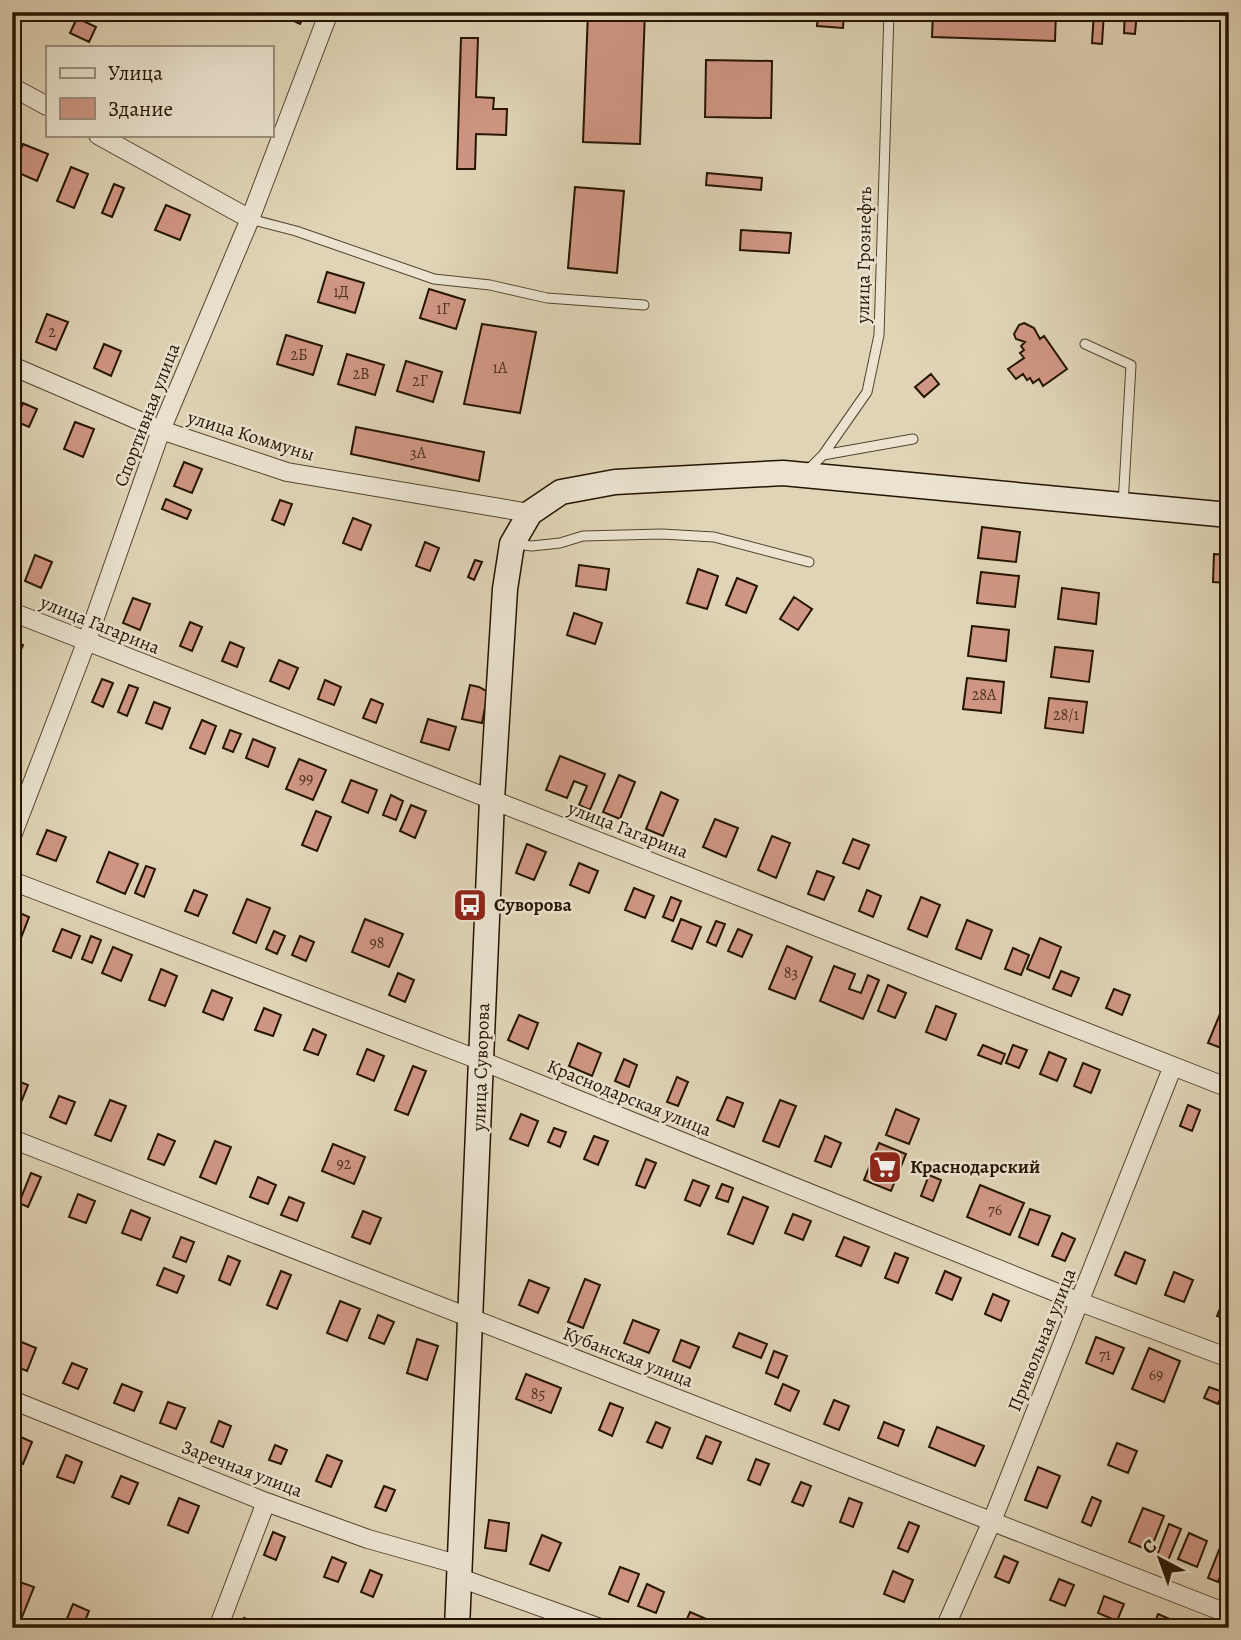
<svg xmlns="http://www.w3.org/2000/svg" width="1241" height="1640" viewBox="0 0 1241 1640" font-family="Alegreya,serif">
<rect width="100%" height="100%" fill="#e0d4b6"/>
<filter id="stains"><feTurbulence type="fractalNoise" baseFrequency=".00286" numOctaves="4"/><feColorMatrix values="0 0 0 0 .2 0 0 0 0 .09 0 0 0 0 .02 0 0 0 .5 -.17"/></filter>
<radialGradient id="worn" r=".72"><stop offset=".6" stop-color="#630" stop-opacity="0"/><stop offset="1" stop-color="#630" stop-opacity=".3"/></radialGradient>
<path fill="#d09684" stroke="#241400" stroke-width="2" d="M280,12H306L300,24L279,14Z
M588,12H645L640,144L583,142Z
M818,12H844L843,28L817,26Z
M933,12H1056L1055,41L932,37Z
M1094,12H1104L1102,44L1092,43Z
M1125,12H1137L1135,34L1124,33Z
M77,18L96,27L89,42L70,33Z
M461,38H478L476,97L494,98L493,109H507L506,135L476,134L475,169H457Z
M706,60L772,61L771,118L705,117Z
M23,144L48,154L37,181L12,170Z
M71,167L88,174L74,208L57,201Z
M707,173L762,178L761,190L706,185Z
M114,184L124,188L112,217L102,213Z
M575,187L624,191L617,273L568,268Z
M166,205L190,215L180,240L155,230Z
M741,230L791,233L789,253L740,250Z
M327,272L364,283L355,313L318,302Z
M429,289L465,300L456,329L420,318Z
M47,314L68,322L56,350L36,342Z
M1024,323L1034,328L1040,339L1044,336L1067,369L1043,386L1039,379L1033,383L1030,378L1027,380L1023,374L1016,379L1008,369L1024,358L1020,353L1024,350L1021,346L1025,342L1016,339L1014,334L1019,325Z
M482,324L536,332L520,413L464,404Z
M286,335L322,346L313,375L277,364Z
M104,344L121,351L111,376L94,368Z
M347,354L384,365L375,395L338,384Z
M406,361L442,372L433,402L397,391Z
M931,374L939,384L924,397L915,387Z
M23,403L37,409L29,427L15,421Z
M75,422L94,429L83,457L64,449Z
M356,427L484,452L479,481L351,454Z
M184,462L202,469L192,493L174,486Z
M166,499L191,510L187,519L162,509Z
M280,500L292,504L284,525L272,520Z
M353,518L371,525L361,550L343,543Z
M982,527L1020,532L1016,562L978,558Z
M425,542L439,548L430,571L416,566Z
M1214,554L1229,555V583L1213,582Z
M35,555L52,562L41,588L25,581Z
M475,560L482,562L474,580L468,577Z
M579,565L609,569L606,590L576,586Z
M698,569L718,576L707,609L687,603Z
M981,572L1019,576L1015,607L977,603Z
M737,578L757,586L746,613L726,605Z
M1062,588L1099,593L1096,624L1058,619Z
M794,597L812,609L798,630L780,619Z
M133,598L150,604L140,630L123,623Z
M574,613L602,623L595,644L567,635Z
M190,622L202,627L192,651L180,646Z
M972,626L1009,630L1006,661L968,656Z
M12,640L23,645L13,668H12Z
M230,642L244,648L237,667L222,661Z
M1055,647L1093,651L1089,682L1051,677Z
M279,660L298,668L289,689L270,681Z
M967,678L1004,682L1001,713L963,709Z
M102,679L113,683L103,707L92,702Z
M325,680L341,687L334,705L318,699Z
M129,685L138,688L127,716L118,712Z
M470,685L479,687L488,692L482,723L462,719Z
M1049,698L1087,702L1083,733L1045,728Z
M371,699L383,704L376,723L363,718Z
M154,702L170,708L162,729L146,723Z
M428,719L456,727L449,750L421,742Z
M202,720L216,726L205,754L190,748Z
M230,730L241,734L233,752L223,748Z
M253,739L275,748L268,767L246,758Z
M560,756L605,774L590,810L579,805L587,786L574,781L567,798L546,790Z
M299,759L326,770L313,800L286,789Z
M619,775L635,782L620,819L603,812Z
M351,780L377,790L368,813L342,802Z
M661,792L678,800L663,836L646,829Z
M391,795L403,801L396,820L383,815Z
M411,805L426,811L415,838L400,831Z
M316,811L331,817L317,851L302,845Z
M715,819L738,828L726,857L703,847Z
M47,830L66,837L56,861L37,854Z
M772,836L790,843L776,878L758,870Z
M853,839L869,845L859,869L843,863Z
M527,844L546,852L534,880L516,873Z
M109,852L138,864L125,894L97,882Z
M579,863L598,871L589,893L570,885Z
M146,866L155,869L144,897L135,893Z
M817,871L834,877L824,900L808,894Z
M634,888L654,896L645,918L625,910Z
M194,890L207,895L198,916L185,911Z
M867,890L881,896L873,917L859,911Z
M671,897L681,901L673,921L663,917Z
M921,897L940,905L927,937L908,929Z
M247,899L270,908L256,943L233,933Z
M13,910L29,917L21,938L12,935Z
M365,919L403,934L389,967L352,952Z
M681,919L701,927L692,949L672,941Z
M967,920L992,930L981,959L956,949Z
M716,921L725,924L716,946L707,942Z
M62,929L80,936L71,958L53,951Z
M738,929L752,935L742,957L728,951Z
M274,931L285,936L277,954L266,949Z
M91,936L101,940L92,963L82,959Z
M300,936L314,942L306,961L292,955Z
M1040,938L1061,947L1049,978L1027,969Z
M787,946L812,957L795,999L769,989Z
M113,947L132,955L121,981L102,973Z
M1013,948L1029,955L1021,975L1005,969Z
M834,966L855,974L849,989L861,993L868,975L879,980L863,1019L820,1001Z
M161,969L177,976L165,1006L149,1000Z
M1061,971L1079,978L1071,996L1053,989Z
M398,973L414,980L405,1002L389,995Z
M888,985L906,993L895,1018L878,1011Z
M1114,989L1130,995L1122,1015L1106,1008Z
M212,990L232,998L223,1020L203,1012Z
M936,1006L956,1014L946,1040L926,1032Z
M264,1008L281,1015L273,1036L255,1030Z
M1220,1014L1229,1017V1051L1208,1043Z
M519,1015L538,1023L528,1049L508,1040Z
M313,1029L326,1035L318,1055L304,1050Z
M578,1043L601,1053L592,1076L569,1066Z
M983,1045L1005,1054L1001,1064L978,1055Z
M1013,1045L1027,1050L1019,1068L1006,1063Z
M367,1049L384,1056L374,1081L357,1074Z
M1049,1052L1066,1059L1057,1081L1040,1074Z
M624,1059L637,1065L629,1087L615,1081Z
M1083,1063L1100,1070L1091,1093L1074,1086Z
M413,1066L426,1071L408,1115L395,1110Z
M677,1077L688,1082L678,1106L667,1102Z
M15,1080L28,1085L20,1105L12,1102Z
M59,1096L75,1102L66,1124L50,1117Z
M727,1097L743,1103L734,1127L717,1120Z
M110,1100L126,1106L111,1141L95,1135Z
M780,1100L796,1106L779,1147L763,1141Z
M1188,1105L1200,1110L1192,1131L1180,1126Z
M896,1109L919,1119L909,1144L886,1135Z
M521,1114L538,1121L528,1146L510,1139Z
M554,1128L566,1132L560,1147L548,1142Z
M158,1134L175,1141L164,1165L148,1159Z
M594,1136L608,1141L598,1165L584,1159Z
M825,1136L841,1143L831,1167L815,1161Z
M215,1141L231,1147L216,1184L200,1177Z
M879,1143L906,1154L891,1191L864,1180Z
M333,1144L365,1157L354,1184L322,1171Z
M646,1159L656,1163L645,1188L636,1185Z
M31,1173L41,1177L28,1207L19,1203Z
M929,1175L941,1180L933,1201L921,1196Z
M258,1177L276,1185L268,1204L250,1197Z
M693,1180L709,1186L700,1206L685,1200Z
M722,1184L733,1188L728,1202L716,1198Z
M980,1185L1024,1203L1010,1235L967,1217Z
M78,1194L95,1201L86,1223L69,1217Z
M289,1197L304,1203L297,1221L281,1215Z
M743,1197L768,1207L753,1244L728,1234Z
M1030,1209L1050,1216L1038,1245L1019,1237Z
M131,1210L150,1218L141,1240L122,1233Z
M363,1211L381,1218L370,1244L352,1237Z
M793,1214L811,1221L803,1240L785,1233Z
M1062,1233L1075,1239L1065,1261L1052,1256Z
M181,1237L194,1242L186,1262L173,1257Z
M844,1237L869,1247L861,1266L836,1256Z
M1125,1252L1145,1260L1136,1284L1115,1275Z
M895,1253L908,1258L898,1283L885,1278Z
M228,1256L240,1261L230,1285L219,1280Z
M164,1268L184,1276L177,1293L157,1285Z
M281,1271L291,1275L277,1309L267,1305Z
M945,1271L961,1278L952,1300L936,1293Z
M1174,1272L1193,1280L1184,1302L1165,1295Z
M585,1279L600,1285L583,1328L568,1322Z
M529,1280L549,1288L538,1313L519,1305Z
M993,1294L1009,1301L1001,1321L985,1314Z
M1226,1294L1229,1295L1227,1320L1217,1316Z
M340,1301L360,1309L347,1341L327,1333Z
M378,1315L394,1322L384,1344L369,1338Z
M633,1320L659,1330L649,1353L624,1343Z
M739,1333L767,1344L761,1358L733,1347Z
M1096,1337L1124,1348L1113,1374L1086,1363Z
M417,1339L438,1346L427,1380L407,1373Z
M681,1340L699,1347L690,1368L673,1361Z
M19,1341L36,1348L27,1371L12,1365Z
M1149,1348L1180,1361L1164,1402L1132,1389Z
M774,1351L787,1356L778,1378L766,1373Z
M72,1363L87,1369L78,1389L63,1383Z
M526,1374L561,1388L551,1413L516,1399Z
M122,1384L142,1392L134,1411L114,1403Z
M783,1384L799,1391L790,1411L775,1404Z
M1209,1387L1223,1392L1218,1404L1204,1398Z
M834,1400L849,1406L839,1430L824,1424Z
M168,1402L185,1408L176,1429L160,1423Z
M610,1403L623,1408L612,1436L599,1430Z
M219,1421L231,1426L223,1447L211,1442Z
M656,1422L670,1428L662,1448L647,1442Z
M884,1422L904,1430L898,1446L878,1438Z
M937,1427L984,1446L975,1466L929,1447Z
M12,1433L32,1442L23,1464L12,1460Z
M706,1436L721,1442L712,1464L697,1458Z
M1117,1443L1137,1451L1128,1473L1108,1465Z
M275,1445L287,1450L281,1464L269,1460Z
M66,1455L82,1462L74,1483L57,1477Z
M327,1455L342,1461L331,1487L316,1481Z
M756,1459L769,1464L760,1485L748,1480Z
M1038,1467L1060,1476L1047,1508L1025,1500Z
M121,1476L138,1483L129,1504L112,1497Z
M801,1482L811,1486L803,1506L792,1502Z
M384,1486L395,1490L386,1511L375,1507Z
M1092,1497L1101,1501L1091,1526L1082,1522Z
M179,1498L199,1506L188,1533L168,1525Z
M849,1498L862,1503L853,1527L840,1522Z
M1143,1508L1164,1516L1150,1551L1129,1542Z
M489,1520L509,1523L506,1551L485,1548Z
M909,1522L919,1526L908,1552L898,1548Z
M1169,1524L1181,1529L1167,1563L1156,1558Z
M273,1532L285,1537L276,1560L264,1555Z
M1189,1533L1207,1541L1197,1567L1178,1559Z
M542,1535L561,1543L549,1571L530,1564Z
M1221,1545L1229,1548V1556L1218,1582L1208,1578Z
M1004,1556L1018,1562L1009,1583L995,1577Z
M332,1557L346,1563L338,1582L324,1577Z
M620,1567L639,1574L628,1602L609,1594Z
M370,1570L382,1575L373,1597L361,1592Z
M893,1571L913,1580L904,1602L884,1594Z
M1059,1579L1074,1585L1065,1606L1050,1600Z
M17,1581L34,1587L22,1617L12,1613V1593Z
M647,1584L664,1592L656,1613L638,1606Z
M1104,1596L1124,1604L1117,1621L1098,1613Z
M73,1604L89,1611L82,1628H63Z
M690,1612L711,1621L708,1628H683Z
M1158,1614L1172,1620L1168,1628H1153Z
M244,1618L263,1625L262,1628H240Z"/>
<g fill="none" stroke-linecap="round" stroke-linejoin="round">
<g stroke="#53442e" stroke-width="11">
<path id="lane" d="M250,219L296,231L434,279L490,285L547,298L644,305
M1085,344L1131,365L1123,505
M823,455L913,439
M807,471L823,455L867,392L879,335L889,12
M514,544L532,546L560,543L583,536L662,534L714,537L809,562"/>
</g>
<g stroke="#53442e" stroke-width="20">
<path id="street" d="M12,87L47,106
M98,135L250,219
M12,366L161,430L287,472L530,513
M12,612L1229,1088
M12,836L86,643L161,430L250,219L329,12
M12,881L482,1061L1080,1302L1229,1358
M12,1139L1229,1614
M12,1400L266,1502L368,1539L460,1565
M460,1578L600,1628
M218,1628L266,1502
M945,1628L992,1521L1173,1066"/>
</g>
<g stroke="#241400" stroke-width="27">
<path id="secondary" d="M457,1628L492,800L505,589L512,544L530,513L561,492L615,482L783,473L1229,515"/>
</g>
<use href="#lane" stroke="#ebe3d0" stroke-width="9"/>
<use href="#street" stroke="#ebe3d0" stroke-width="18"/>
<use href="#secondary" stroke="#ebe3d0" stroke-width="24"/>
</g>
<defs>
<g id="bus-square" transform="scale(1.75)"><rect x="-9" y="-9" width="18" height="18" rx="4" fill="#8f2418" stroke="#ebe3d0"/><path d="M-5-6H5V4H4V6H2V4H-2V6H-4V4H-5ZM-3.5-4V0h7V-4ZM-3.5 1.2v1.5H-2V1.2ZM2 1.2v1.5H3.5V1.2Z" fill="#fff"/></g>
<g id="supermarket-square" transform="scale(1.75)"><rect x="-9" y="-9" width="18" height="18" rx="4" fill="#8f2418" stroke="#ebe3d0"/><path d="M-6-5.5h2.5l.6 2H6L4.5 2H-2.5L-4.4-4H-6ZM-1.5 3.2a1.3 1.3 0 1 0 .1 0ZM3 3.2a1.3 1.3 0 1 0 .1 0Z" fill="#fff"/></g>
</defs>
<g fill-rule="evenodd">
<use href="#bus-square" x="470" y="905"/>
<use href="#supermarket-square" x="885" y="1167"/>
</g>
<g text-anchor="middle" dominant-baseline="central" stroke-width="5" stroke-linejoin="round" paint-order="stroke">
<g font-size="16" fill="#4f3421">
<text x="341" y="292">1Д</text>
<text x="443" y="309">1Г</text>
<text x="52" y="332">2</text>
<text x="299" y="355">2Б</text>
<text x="500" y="368">1А</text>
<text x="361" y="374">2В</text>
<text x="420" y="381">2Г</text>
<text x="418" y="453">3А</text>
<text x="984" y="695">28А</text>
<text x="1066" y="715">28/1</text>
<text x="306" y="779">99</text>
<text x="377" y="943">98</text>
<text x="791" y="973">83</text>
<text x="344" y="1164">92</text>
<text x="995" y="1210">76</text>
<text x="1105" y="1355">71</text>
<text x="1156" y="1375">69</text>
<text x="538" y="1394">85</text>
</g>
<g font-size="19" fill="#241400" stroke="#ebe3d0">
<text transform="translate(864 255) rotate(-89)">улица Грознефть</text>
<text transform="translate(147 415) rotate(-69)">Спортивная улица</text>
<text transform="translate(251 436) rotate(17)">улица Коммуны</text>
<text transform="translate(100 625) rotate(22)">улица Гагарина</text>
<text transform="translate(628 830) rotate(21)">улица Гагарина</text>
<text transform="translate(481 1067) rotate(-88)">улица Суворова</text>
<text transform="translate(629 1098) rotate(22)">Краснодарская улица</text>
<text transform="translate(1042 1340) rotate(-68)">Привольная улица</text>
<text transform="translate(628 1357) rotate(21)">Кубанская улица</text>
<text transform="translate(242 1469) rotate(21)">Заречная улица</text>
</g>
<g font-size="19" font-weight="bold" fill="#241400" stroke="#ebe3d0" text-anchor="start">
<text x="494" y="905">Суворова</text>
<text x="910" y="1167">Краснодарский</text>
</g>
</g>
<rect width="1241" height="1640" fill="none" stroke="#e0d4b6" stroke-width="42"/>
<rect x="14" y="14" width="1213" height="1612" fill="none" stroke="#241400" stroke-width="3.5"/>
<rect x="21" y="21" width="1199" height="1598" fill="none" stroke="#241400" stroke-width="2"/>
<rect x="46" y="46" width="228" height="91" fill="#ebe3d0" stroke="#9b907d" stroke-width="2"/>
<rect x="60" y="68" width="35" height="10" fill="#ebe3d0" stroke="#9b907d" stroke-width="2"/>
<text x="108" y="80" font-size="21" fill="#241400">Улица</text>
<rect x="60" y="98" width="35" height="21" fill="#d09684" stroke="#9b907d" stroke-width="2"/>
<text x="108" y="116" font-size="21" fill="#241400">Здание</text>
<g transform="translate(1160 1559) rotate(319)" stroke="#ebe3d0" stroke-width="5" paint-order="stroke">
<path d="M0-5L12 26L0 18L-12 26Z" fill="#241400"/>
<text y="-10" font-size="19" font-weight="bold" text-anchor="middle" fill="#241400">С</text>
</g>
<rect width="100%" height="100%" filter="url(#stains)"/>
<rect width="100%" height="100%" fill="url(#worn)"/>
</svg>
